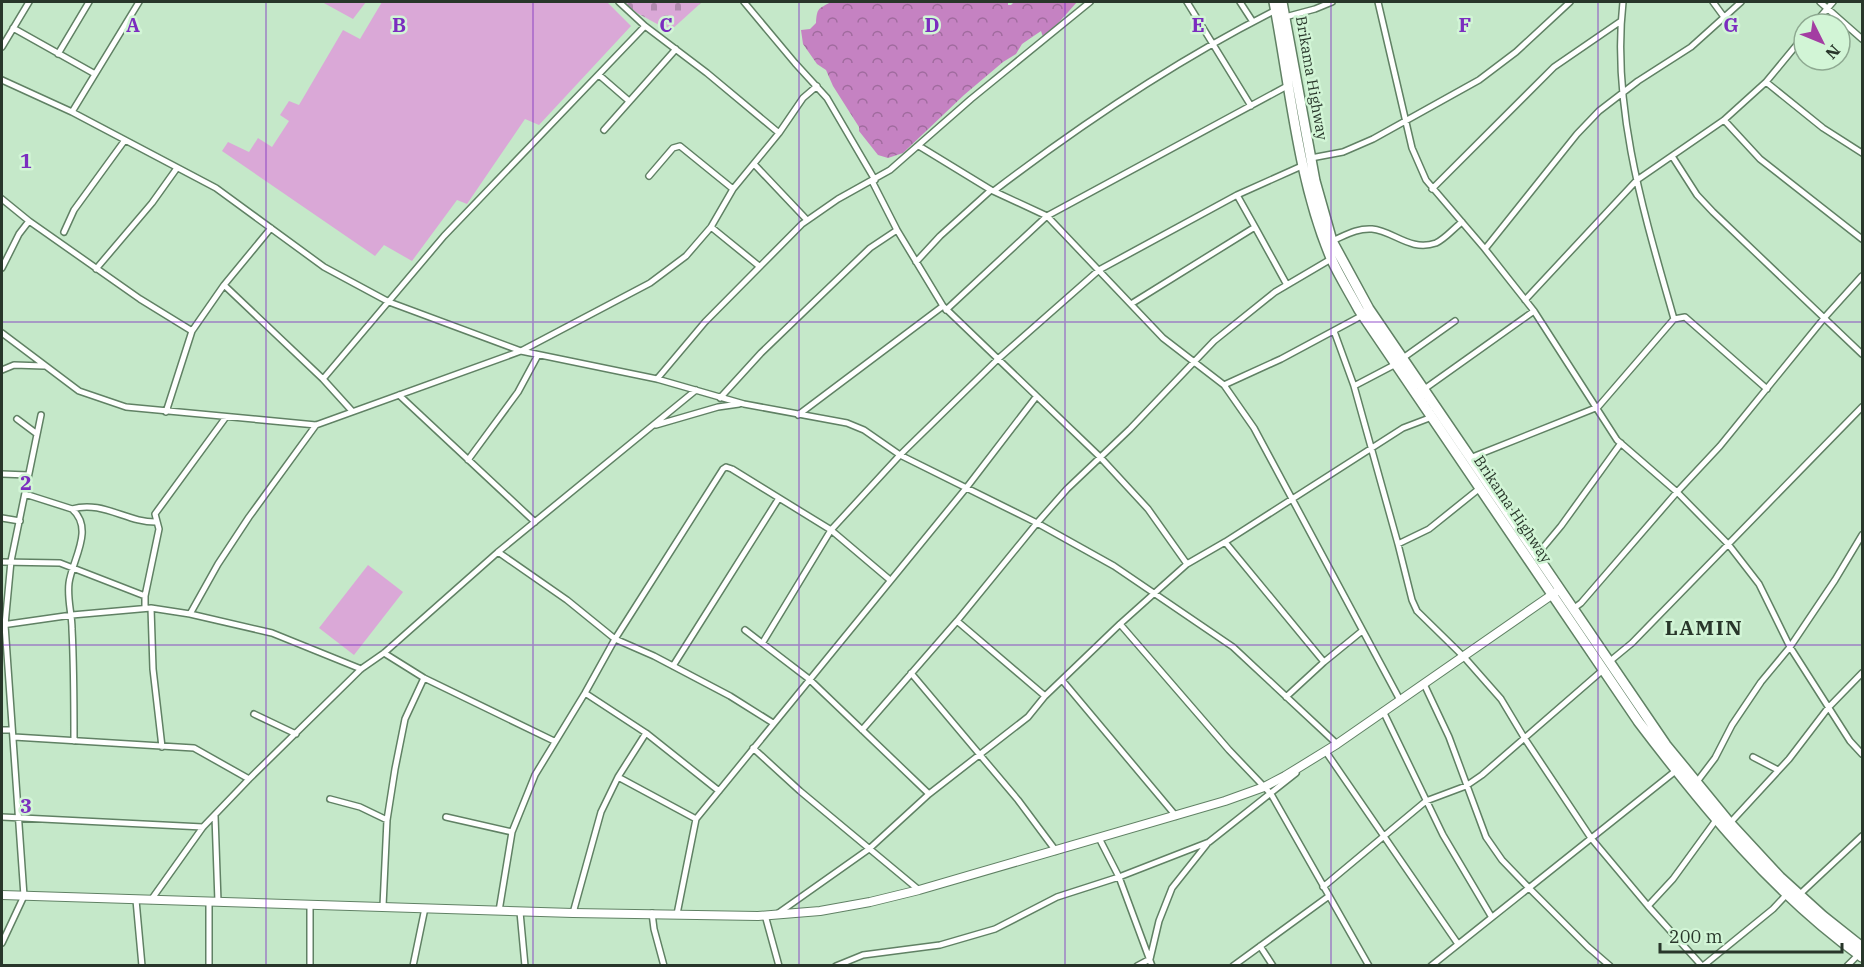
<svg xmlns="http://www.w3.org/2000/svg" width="1864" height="967" viewBox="0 0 1864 967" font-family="'IBM Plex Serif',serif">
<defs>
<pattern id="forest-crowns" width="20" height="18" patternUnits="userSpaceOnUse" patternTransform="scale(1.5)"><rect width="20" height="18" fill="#c582c2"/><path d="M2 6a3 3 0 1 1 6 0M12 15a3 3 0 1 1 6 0" fill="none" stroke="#a06b9e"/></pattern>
<pattern id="cemetery-stones" width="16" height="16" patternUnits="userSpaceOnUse" patternTransform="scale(1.5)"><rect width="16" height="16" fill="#daa8d7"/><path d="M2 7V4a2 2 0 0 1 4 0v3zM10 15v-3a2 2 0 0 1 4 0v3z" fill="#b18aaf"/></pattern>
</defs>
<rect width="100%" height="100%" fill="#c5e8c9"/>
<path fill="url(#forest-crowns)" d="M831,2H1008V5H1011L1014,2H1077L1046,37H1043L1041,31L1022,44L1016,54L1003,62L964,95L903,153L888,158L878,155L859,131V127L833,86L826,70L817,64L803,44L801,30L810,29L816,23C817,8 818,9 831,2Z"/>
<path fill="url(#cemetery-stones)" d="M624,2H702L670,31L637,13Z"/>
<path fill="#daa8d7" d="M322,2H366L353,19Z
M382,2H607L631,26L539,125L525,119L467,204L457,200L412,261L384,245L375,256L222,151L228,142L249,152L258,138L272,147L289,121L280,115L289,101L299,105L343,30L360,39Z
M368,565L403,592L354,655L319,628Z"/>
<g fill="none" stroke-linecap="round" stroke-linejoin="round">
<g stroke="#608164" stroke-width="8">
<path id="minor" d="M619,2L645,26L707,73L779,133
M744,2L795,63L827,98L875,180
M1187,2L1251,106
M1240,2L1253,22
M1378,2L1412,148L1426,180L1485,249L1534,311L1617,440L1677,492L1728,544L1759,584L1790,647L1850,741L1862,754
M1623,2C1611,109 1645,217 1674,319
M1713,2L1724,17
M1820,2L1862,39
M1285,17L1315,9L1332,2
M1814,24L1833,2
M13,28L95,74
M2,47L29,2
M58,54L89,2
M599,75L629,101
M2,80L72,112L216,188L324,267L389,302L521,351L657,379L744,404L847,423L864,430L900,455L1037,523L1114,566L1233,647L1337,744
M1766,82L1823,128L1862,153
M72,112L139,2
M1724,120L1760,159L1862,239
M604,130L676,49
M919,146L991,190L1047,216L1163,338L1224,385L1254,428L1400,700
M1672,156L1697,195L1713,212L1862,354
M1311,158L1343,152L1373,139L1479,80L1516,52L1570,2
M754,164L807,220
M649,176L673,148L680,146L733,189
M872,181L897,230L943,306L1100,457L1148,509L1187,564
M1432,189L1554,67L1621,21
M995,190C1083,123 1177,60 1276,10
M1237,195L1255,227
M2,199L29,221
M711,227L759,266
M64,232L74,210L125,140
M1332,241C1346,235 1357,228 1372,229C1394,231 1410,252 1436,243C1445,239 1454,228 1462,222
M1485,249L1577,134L1599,111L1638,81L1691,47L1741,2
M916,262L940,236L991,190
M2,268L19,234L29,221L140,299L192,331
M96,269L152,203L177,168
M224,285L323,379L352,411
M1525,300L1637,180L1724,120L1766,82L1804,36
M1131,304L1255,227L1287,285
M946,310L1047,216L1289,85
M1334,331L1354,386L1398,544L1412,600L1417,611L1464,657L1501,699L1525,739L1591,838L1648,906L1702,966
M2,333L79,391L126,407L316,425L521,351L650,283L686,256L711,227L733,189L779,133L803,98L817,86
M1403,358L1455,321
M2,370L14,365L44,366
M323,379L444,236L645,26
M657,379L705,322L802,224L838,199L890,170L971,99L1090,2
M1224,385L1281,359L1363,315
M1354,386L1396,364
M1423,390L1534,311
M399,395L535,522
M720,398L761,353L870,248L897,230
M166,412L192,331L224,285L271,228
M798,415L943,306
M17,419L37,434
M656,425L718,407L739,404
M1470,458L1598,407L1674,319L1685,317L1767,389
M468,460L518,392L538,355
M2,474L28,475
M25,494L72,509C95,529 72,560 69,583C67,599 72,614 72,629C74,667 74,704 74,741
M72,509C103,500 127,523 157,522
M2,518L20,521
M1225,542L1324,662
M1398,544L1429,529L1480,488
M498,552L567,600L615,639L654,656L730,696L773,723
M1536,556L1561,526L1621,443
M2,562L60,563L145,596
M145,608V596L159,529L155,514L226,417
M151,608L153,669L162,747
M1573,609L1581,603L1677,492L1720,446L1825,317L1862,276
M190,614L218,564L249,517L316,425
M957,621L1045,696
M1120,624L1229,750L1271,794L1369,966
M2,625L72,615L151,608L190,614L272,633L361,669
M745,630L809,679L929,794
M763,642L831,530L900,455L998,359L1099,270L1237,195L1304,165
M384,653L424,678L554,741
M1609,662L1632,643L1862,407
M673,666L779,498
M911,673L1018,800L1056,851
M1062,680L1176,816
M1424,684L1449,737L1486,837L1502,860L1529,888L1588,947L1610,966
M585,693L646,733L719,791
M1286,697L1324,662L1362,631
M1383,711L1443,835L1491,916
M254,714L296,734
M2,730H12
M862,730L957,621L1037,523L1067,489L1130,429L1214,341L1275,292L1331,259
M14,737L194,748L249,779
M753,748L800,791L919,890
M1326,752L1458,944
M1753,757L1778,770
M618,777L696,819
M1696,783L1715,758L1732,725L1761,682L1790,647L1835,580L1862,535
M330,799L360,807L387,820
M215,816L218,902
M2,817L203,827
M446,817L512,832
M1730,823L1789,759L1828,708L1862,673
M1099,838L1119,877L1152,966
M1323,887L1426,801L1466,786L1482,775L1604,669
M1799,895L1862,836
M136,900L142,966
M151,900L203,827L249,779L361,669L384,653L498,552L696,390
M383,906L387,820L395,769L405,719L424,678
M1648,906L1673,879L1716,820
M499,911L512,832L535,775L585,693L615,639L723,469L726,467L732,469L831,530L890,580
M520,912L525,966
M573,913L601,812L618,777L646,733
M652,913L654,929L664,966
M677,914L696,819L967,487L1036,397
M777,914L869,849L929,794L1028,717L1045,696L1120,624L1187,564L1225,542L1403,428L1432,417
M765,915L779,966
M2,943L24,896L5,625L11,561L41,415
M1260,946L1273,966
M209,966V902
M310,966V905
M413,966L425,908
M836,966L863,955L940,945L995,929L1057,897L1119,877L1209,842L1296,773
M1137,966L1150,959L1159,921L1172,888L1207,844
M1233,966L1329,896
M1431,966L1678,769
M1703,966L1773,909L1787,894
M1847,966L1859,954"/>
</g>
<g stroke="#608164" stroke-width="10">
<path id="secondary" d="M2,895L573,913L758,916L820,911L870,902L919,890L1225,801L1264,787L1285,776L1337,744L1556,592"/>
</g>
<g stroke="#608164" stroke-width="12">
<path id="trunk" d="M1274,2C1290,85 1298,180 1331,258C1339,276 1350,293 1359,310L1638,721C1704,808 1773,893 1862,957
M1282,2L1315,181L1332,241L1369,309L1666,745L1730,823L1780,877L1823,916L1862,947"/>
</g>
<use href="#minor" stroke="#fff" stroke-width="5"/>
<use href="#secondary" stroke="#fff" stroke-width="8"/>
<use href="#trunk" stroke="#fff" stroke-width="9"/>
</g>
<path fill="none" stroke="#7b2cbf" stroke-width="1.5" stroke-opacity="0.55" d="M266,2V966M533,2V966M799,2V966M1065,2V966M1331,2V966M1598,2V966M2,322H1862M2,645H1862"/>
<g text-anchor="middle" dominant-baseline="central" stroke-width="5" stroke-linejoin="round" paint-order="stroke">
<g font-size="15" fill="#28362a" stroke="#d2f5d6">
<text transform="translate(1312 78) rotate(80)">Brikama Highway</text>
<text transform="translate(1513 509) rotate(56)">Brikama Highway</text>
</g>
<g font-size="21" font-weight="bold" letter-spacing="1.5" fill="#28362a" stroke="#d2f5d6">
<text x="1704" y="627">LAMIN</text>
</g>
</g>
<g font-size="20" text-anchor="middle" font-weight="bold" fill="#7b2cbf" stroke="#d2f5d6" stroke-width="5" stroke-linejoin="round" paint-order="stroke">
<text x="133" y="32">A</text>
<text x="399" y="32">B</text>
<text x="666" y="32">C</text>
<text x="932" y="32">D</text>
<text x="1198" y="32">E</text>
<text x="1465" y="32">F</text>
<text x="1731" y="32">G</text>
<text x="26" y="168">1</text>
<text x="26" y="490">2</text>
<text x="26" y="813">3</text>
</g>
<rect width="1864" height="967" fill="none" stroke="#28362a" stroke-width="6"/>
<g transform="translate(1822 42) rotate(133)"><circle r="28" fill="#d2f5d6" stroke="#8ea991" stroke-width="1.5"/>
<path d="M0-4.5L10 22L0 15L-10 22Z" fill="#a33da2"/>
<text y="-9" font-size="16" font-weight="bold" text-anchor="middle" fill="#28362a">N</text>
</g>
<path d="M1660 943v9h182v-9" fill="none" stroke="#28362a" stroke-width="3"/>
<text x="1669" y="943" font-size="18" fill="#28362a" stroke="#d2f5d6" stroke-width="4.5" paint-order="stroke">200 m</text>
</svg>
